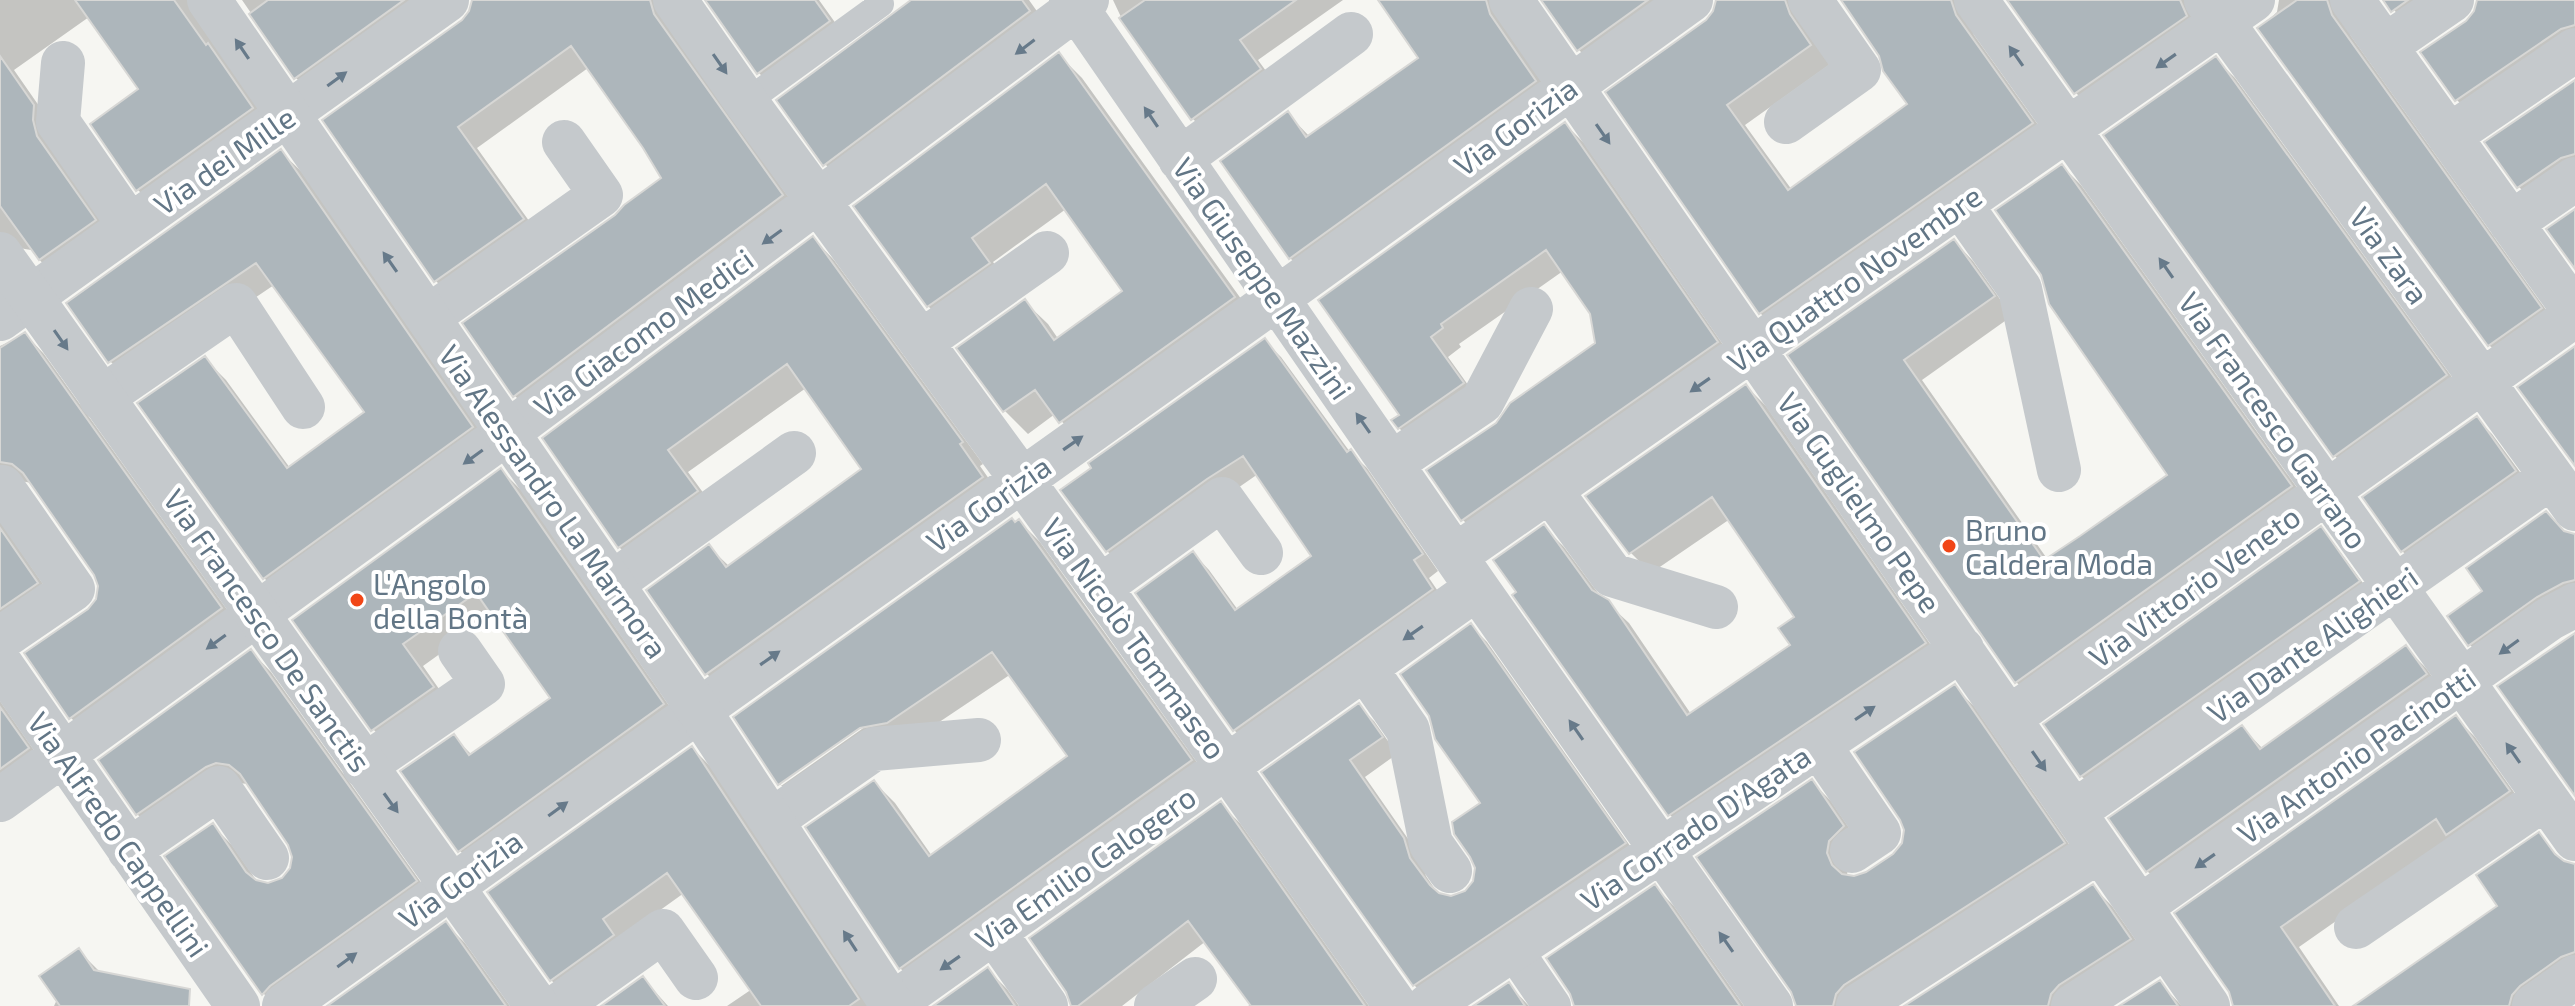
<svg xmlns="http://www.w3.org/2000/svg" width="2575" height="1006" viewBox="0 0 2575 1006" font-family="'Exo 2',sans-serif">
<rect width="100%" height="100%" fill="#f6f6f2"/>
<path fill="#0003" fill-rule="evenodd" d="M0,0H214L271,128L158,210L138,190L93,125L141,90L89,17L14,70L53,126L114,241L58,281L31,250L19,248L0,260Z
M242,0H451L315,97L295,77Z
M474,0H680L674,36L802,216L534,415L515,396L617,217L663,179L644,147L588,68L477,148L542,239L455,301L436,281L464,21L472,10Z
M708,0H819L849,42L778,93L759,73Z
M914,0H1029L1051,31L845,185L825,164Z
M1113,0H1343L1258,60L1279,89L1212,138L1193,119L1121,17Z
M1380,0H1515L1554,101L1310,277L1290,258L1288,114L1310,137L1421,58Z
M1544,0H1694L1598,69L1579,50Z
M1718,0H1814L1829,65L1745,125L1792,190L1910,105L1881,55L1843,0H1980L1970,22L1974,35L2051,143L1780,332L1760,313L1708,21L1716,10Z
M2009,0H2210L2095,112L2076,93Z
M2279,0H2356L2346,24L2351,36L2559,328L2509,364L2489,345L2260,28L2277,12Z
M2385,0H2455L2412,30Z
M2478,0H2575V52L2476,120L2457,100L2423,53L2468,22L2476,12Z
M1059,55L1082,78L1257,321L1083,445L1055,414L1028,434L1005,411L959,348L1025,302L1048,324L1059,340L1125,292L1066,209L993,262L1011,286L951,329L928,306Z
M2216,59L2235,78L2465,395L2353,475L2334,455Z
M2575,83V181L2538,206L2519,187L2487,143Z
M1565,124L1584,143L1735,362L1482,539L1463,520L1429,471L1497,424L1597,344L1592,314L1563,271L1459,344L1461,347L1448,357L1481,403L1418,447L1399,428L1402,415L1321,300Z
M281,152L302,172L492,448L285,598L264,578L205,359L226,380L290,468L367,412L274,285L130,382L110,361Z
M2062,166L2081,185L2310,506L2036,701L2016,682L1790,355L1954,241L1973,261L2012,316L1922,380L2048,560L2170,475Z
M813,238L834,260L983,464L980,466L1003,499L728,695L707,674L649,590L709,547L730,567L864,469L806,388L688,472L718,513L641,569L619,547L544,439Z
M25,334L44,354L241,629L91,737L71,718L89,611L98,600L100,586L95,574L32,483L20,481L0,495V346Z
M1264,340L1281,357L1350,452L1367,468L1438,571L1429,578L1448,606L1251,747L1234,730L1193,553L1209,570L1238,610L1314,557L1258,474L1124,567L1107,551Z
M1746,386L1766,406L1944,664L1689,834L1669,814L1544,527L1564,547L1601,597L1629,623L1691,714L1792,645L1796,617L1730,519L1651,573L1631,553L1588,496Z
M2476,418L2492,434L2531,487L2418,566L2402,551Z
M501,470L522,491L683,726L480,871L459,850L454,737L472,755L552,698L494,615L423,666L453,709L393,750L373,729L295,620Z
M0,521L56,603L0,644Z
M1019,521L1040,542L1211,782L921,989L900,968L874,782L895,803L932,856L1070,756L1011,674L908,743L801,805L780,784L736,717ZM867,721L869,724L781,786V781Z
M2321,529L2333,542L2371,594L2094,788L2081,776L2046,725Z
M2565,534L2575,536V606L2489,664L2469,644Z
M1471,626L1487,642L1640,860L1430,1001L1414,985L1264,773L1359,706L1374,721L1397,754L1365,777L1420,856L1426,876L1439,895L1452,898L1466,893L1475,882L1482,803Z
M2406,648L2426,668L2446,696L2168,891L2147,871L2111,819L2242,727L2263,749Z
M251,651L271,672L435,902L276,1006L263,993L167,856L212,825L232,845L258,883L268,885L283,880L292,869L294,857L290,844L249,784L237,783L157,834L137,814Z
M1954,687L1974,706L2082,863L1862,1006H1798L1812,782L1831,801L1862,847L1848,860L1847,877L1855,878L1867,874L1894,855L1904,844Z
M0,701L47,769L0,804Z
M2456,718L2475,737L2528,812L2453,839L2299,947L2339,1006H2235L2231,992L2177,914Z
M692,748L711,767L868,1006H727L752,989L684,893L620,939L570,999L551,980Z
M1220,804L1240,823L1369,1006H1248L1252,1004L1206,941L1122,1006H1072Z
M2539,835L2565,864L2575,866V979L2538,1006H2356L2500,906Z
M1655,887L1674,906L1744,1006H1575Z
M2093,887L2112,906L2149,959L2077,1006H1908Z
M446,924L465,943L510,1006H331Z
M79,951L102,974L167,1006H54Z
M988,970L1007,989L1019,1006H938Z
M643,978L668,1006H604Z
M2159,982L2182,1006H2123Z
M1509,985L1529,1006H1476Z"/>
<path fill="#adb6bb" stroke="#d7d7d5" stroke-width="2" d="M75,0H174L206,45L208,43L253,108L136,191L90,124L138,89Z
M268,0H404L294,79L249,14Z
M472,0H650L654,14L783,195L513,397L462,323L615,215L624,205L661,178L643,148L571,46L458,127L524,219L434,282L322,120L462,20L469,11Z
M705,0H815L830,21L757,74Z
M911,0H1022L1030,11L823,166L776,100Z
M1145,0H1296L1240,40L1261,69L1191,120L1119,18Z
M1378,0H1486L1490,14L1536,81L1289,259L1220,161L1288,111L1306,137L1418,58Z
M1541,0H1648L1577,51Z
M1716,0H1785L1790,14L1811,45L1727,105L1788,190L1907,104L1883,71L1879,56L1841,0H1951L1956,15L2033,123L1759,314L1605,92L1706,20L1713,11Z
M2007,0H2180L2187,16L2074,94Z
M2297,0H2327L2332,15L2542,308L2488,346L2257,28Z
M2383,0H2408L2391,12Z
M2477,0H2575V25L2561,29L2455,101L2420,52L2466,21L2474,11Z
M1059,52L1235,297L1059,423L1035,390L1003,412L956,348L1025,299L1054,340L1122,291L1046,184L972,238L990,263L927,307L853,206Z
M0,56L34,105L33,120L37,136L96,220L39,260L0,206Z
M2216,56L2447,375L2333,457L2103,135Z
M2575,80V154L2561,158L2517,188L2484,142Z
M1565,122L1718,342L1461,521L1426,470L1496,423L1510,403L1595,343L1590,314L1546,250L1441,324L1443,328L1431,337L1464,383L1398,429L1391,420L1399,415L1318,300Z
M281,149L473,427L263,579L137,403L205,356L287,468L364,412L256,263L108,363L66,303Z
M2062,164L2292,486L2015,683L1787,355L1954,239L1995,296L1904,360L2044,560L2080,536L2167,475L2049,304L2041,275L1995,210Z
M2575,209V269L2546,229Z
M813,236L963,442L960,444L983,477L705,675L646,590L709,544L726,567L861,469L787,364L668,450L698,491L618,548L542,438Z
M25,332L222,608L69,719L24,653L88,609L96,599L98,586L94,575L23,473L12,464L0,462V348Z
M1265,338L1347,452L1351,449L1423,554L1414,560L1433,589L1233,731L1135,593L1193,551L1235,610L1311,556L1243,456L1207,479L1106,552L1060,490L1091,468L1088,463Z
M2575,346V466L2517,387Z
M1746,384L1926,643L1668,816L1512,595L1516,592L1493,560L1544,524L1592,590L1609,600L1687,715L1790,645L1778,628L1794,617L1712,497L1629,554L1585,496Z
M2477,416L2516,471L2401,552L2362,497Z
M501,468L664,704L458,852L400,771L454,734L469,755L550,698L476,593L403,644L434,687L371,731L292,620Z
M2546,511L2564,531L2575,534V580L2563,583L2537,597L2468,646L2447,616L2482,591L2466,568Z
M1012,518L1015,522L1019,519L1192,760L899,969L805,827L874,780L929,856L1067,756L992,652L887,723L860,728L778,785L733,717Z
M2321,526L2360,581L2080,777L2043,724Z
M0,528L38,583L0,609Z
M1471,623L1626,843L1413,986L1261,772L1359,703L1383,737L1350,760L1404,838L1410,858L1430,885L1439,893L1451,896L1465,891L1473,881L1475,868L1470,857L1454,834L1452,822L1480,803L1435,739L1429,716L1400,674Z
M2575,633V796L2497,686Z
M2406,645L2427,674L2146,872L2108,818L2242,725L2260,749Z
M251,649L417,881L270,986L262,995L164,856L213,823L246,872L256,880L268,883L282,878L290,868L292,857L288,845L240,774L229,765L216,763L206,767L136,815L98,760Z
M1955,684L2065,843L1844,985L1836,994L1833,1006H1796L1791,992L1696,857L1812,779L1844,826L1829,841L1827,853L1832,865L1842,874L1854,876L1866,872L1893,854L1902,843L1904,830L1900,820L1854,752Z
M0,707L29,748L0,769Z
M2456,715L2510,791L2446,835L2436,819L2281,927L2335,1006H2233L2229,992L2174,913Z
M692,746L859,999L849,1006H761L667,873L603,919L614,935L550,981L487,892Z
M1221,801L1365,1006H1251L1188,921L1078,1006H1071L1066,992L1029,938Z
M2539,832L2555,854L2564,861L2575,864V952L2561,957L2520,986L2512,995L2509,1006H2353L2497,906L2476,875Z
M1655,884L1740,1006H1574L1570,994L1546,958Z
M2093,884L2131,939L2059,985L2051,994L2048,1006H1904Z
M446,921L506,1006H327Z
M79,948L94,970L190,989L189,1006H60L39,976Z
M988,967L1015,1006H933Z
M643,976L665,1006H601Z
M2160,980L2178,1006H2119Z
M1509,982L1525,1006H1473Z"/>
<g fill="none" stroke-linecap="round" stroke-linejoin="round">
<path stroke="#c5c9cc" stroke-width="26" d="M746,102L881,4L877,0"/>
<path stroke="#c5c9cc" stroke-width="38" d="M1513,949L1552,1006"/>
<path stroke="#c5c9cc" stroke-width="44" d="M675,0L746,102L1100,587L1396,1006
M1071,0L1477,588L1771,1006
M1511,0L2208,1006
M1976,0L2575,839
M2206,0L2575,509
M2352,0L2575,312
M2385,46L2452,0
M63,63L58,122L130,226
M1786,122L1859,70L1810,0
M2449,136L2575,50
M1180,159L1351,34
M1960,204L2020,289L2059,470
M2511,223L2575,179
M428,317L601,195L564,142
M0,319L447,0
M921,342L1047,253
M101,398L236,305L303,407
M1392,463L1482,402L1531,309
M1550,490L1612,575L1716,607
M1455,556L2253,0
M611,584L794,453
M1100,587L1222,499L1261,553
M0,639L73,589L2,487
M0,663L238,1006
M1365,668L1408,730L1431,844L1450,871
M2009,718L2575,315
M1818,744L1879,833L1852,851
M364,766L483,684L460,651
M0,800L508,432L1087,0
M2074,812L2551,477
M772,820L874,749L979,740
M129,850L219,788L267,858
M2140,907L2549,619L2575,605
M2356,927L2545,798
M994,932L1046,1006
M284,1006L1276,299L1691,0
M558,1006L663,931L696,978
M890,1006L1477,588
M1156,1006L1195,979
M1428,1006L1962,649
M1858,1006L2100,850
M2073,1006L2166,946
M2534,1006L2575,977"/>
<path stroke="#c5c9cc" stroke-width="44" d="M209,0L698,709L893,1006
M0,254L537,1006"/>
</g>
<defs><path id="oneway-solid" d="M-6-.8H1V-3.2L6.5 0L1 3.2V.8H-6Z" transform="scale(2)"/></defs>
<g fill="#677a8a">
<use href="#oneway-solid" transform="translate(1025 47) rotate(143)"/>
<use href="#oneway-solid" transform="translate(242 49) rotate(-124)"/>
<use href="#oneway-solid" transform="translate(2016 56) rotate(-125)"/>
<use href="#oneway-solid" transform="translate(2166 61) rotate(145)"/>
<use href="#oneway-solid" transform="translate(720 64) rotate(55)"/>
<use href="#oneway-solid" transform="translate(337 79) rotate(-36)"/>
<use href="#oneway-solid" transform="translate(1151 117) rotate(-124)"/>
<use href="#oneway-solid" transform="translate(1603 134) rotate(55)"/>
<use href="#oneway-solid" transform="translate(772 237) rotate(144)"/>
<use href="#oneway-solid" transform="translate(390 262) rotate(-125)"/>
<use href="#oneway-solid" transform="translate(2166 268) rotate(-125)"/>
<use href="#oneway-solid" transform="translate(61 340) rotate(55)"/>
<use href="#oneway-solid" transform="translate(1700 385) rotate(145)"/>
<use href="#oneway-solid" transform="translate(1363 423) rotate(-125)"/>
<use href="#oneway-solid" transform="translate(1073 443) rotate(-35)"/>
<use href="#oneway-solid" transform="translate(473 457) rotate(144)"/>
<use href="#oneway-solid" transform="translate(1413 633) rotate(145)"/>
<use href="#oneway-solid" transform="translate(216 642) rotate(144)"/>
<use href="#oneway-solid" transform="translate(2509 647) rotate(144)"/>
<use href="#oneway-solid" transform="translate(770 658) rotate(-35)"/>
<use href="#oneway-solid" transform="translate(1865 713) rotate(-34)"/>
<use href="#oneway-solid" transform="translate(1576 730) rotate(-125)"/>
<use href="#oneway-solid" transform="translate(2513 753) rotate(-125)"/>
<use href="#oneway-solid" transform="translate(2039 761) rotate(55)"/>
<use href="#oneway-solid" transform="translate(391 803) rotate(54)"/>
<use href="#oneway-solid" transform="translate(558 809) rotate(-36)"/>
<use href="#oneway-solid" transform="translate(2205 861) rotate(145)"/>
<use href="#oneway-solid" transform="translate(850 941) rotate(-123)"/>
<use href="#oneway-solid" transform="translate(1726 942) rotate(-125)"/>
<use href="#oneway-solid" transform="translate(347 960) rotate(-36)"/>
<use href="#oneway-solid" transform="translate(950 963) rotate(145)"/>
</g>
<g fill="#f14617" stroke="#fff" stroke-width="3">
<circle cx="1949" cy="546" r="8"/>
<circle cx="357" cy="600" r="8"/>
</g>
<g text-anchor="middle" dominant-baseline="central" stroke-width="8" stroke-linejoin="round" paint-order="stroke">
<g font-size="30" fill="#627686" stroke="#fff">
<text transform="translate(1515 126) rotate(-36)">Via Gorizia</text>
<text transform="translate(224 160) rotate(-35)">Via dei Mille</text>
<text transform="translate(2390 255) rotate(54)">Via Zara</text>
<text transform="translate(1263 278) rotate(55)">Via Giuseppe Mazzini</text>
<text transform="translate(1854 278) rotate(-35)">Via Quattro Novembre</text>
<text transform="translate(643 332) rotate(-36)">Via Giacomo Medici</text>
<text transform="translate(2274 420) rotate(55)">Via Francesco Garrano</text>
<text transform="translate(554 501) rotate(55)">Via Alessandro La Marmora</text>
<text transform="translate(1860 502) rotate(55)">Via Guglielmo Pepe</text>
<text transform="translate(988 503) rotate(-35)">Via Gorizia</text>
<text transform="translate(2194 586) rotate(-36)">Via Vittorio Veneto</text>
<text transform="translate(268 630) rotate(55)">Via Francesco De Sanctis</text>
<text transform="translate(1135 638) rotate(54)">Via Nicolò Tommaseo</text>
<text transform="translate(2312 644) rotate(-35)">Via Dante Alighieri</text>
<text transform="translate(2356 755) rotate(-35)">Via Antonio Pacinotti</text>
<text transform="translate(1695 827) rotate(-34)">Via Corrado D'Agata</text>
<text transform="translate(119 834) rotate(55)">Via Alfredo Cappellini</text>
<text transform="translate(1085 867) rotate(-35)">Via Emilio Calogero</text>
<text transform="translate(460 879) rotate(-36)">Via Gorizia</text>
</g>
<g font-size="30" fill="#627686" stroke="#fff" text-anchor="start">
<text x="1965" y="529">Bruno<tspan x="1965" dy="34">Caldera Moda</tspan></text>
<text x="373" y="583">L'Angolo<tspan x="373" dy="34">della Bontà</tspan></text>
</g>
</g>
</svg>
